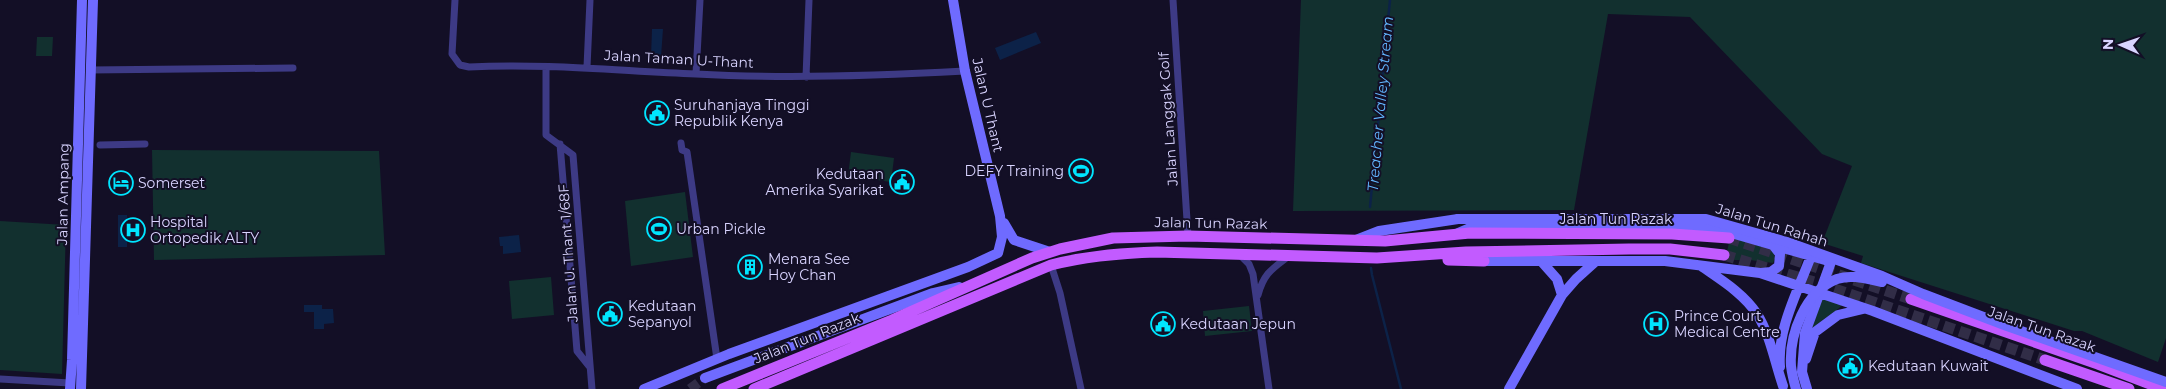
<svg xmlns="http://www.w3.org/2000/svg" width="2166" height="389" viewBox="0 0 2166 389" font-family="Montserrat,sans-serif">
<rect width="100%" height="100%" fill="#130f26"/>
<path fill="#12302f" d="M1301,0H2166V338L2158,362L2082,331H2074L1861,263L1863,256L1822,243L1852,166L1822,154L1690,17L1608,14L1574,210L1293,211Z
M37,37H53L52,56H36Z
M152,150L379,151L385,255L154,260Z
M851,152L894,158L891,182L848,176Z
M685,192L693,257L631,266L625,201Z
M0,221L66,225L62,374L0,370Z
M1732,230L1773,251L1775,258L1773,263L1750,260H1725Z
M551,277L554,315L512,319L509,281Z
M1823,297L1842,305C1834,314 1822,318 1814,328L1810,326Z
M1249,306L1252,331L1205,336L1203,311Z"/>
<path fill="#0c2248" d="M652,29H663L661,57H651Z
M1036,32L1041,43L1000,60L995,48Z
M118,215H127V247H118Z
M519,235L521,252L503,254V246H500L499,237Z
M304,305H322V309H333L334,323L324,324V329H314V312H304Z"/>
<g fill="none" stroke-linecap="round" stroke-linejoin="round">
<path stroke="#0c2248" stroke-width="2.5" d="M1370,207L1390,0
M1371,268L1372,275L1401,389"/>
<path stroke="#312d47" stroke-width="10" stroke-dasharray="10 5" stroke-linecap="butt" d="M690,389L705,378"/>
<path stroke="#312d47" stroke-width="11" stroke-dasharray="11 5.5" stroke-linecap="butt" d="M1729,238L1911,299
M1724,255L1814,282L2045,360"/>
<path stroke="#3d3a85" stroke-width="7" d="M455,0L452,54L460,65L469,67C545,63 620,71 696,74C786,79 875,76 965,71
M1173,0L1188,236
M546,67V135L573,155L592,389
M587,67L590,0
M90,70L293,68
M696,74L700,0
M806,77L809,0
M681,143L682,150L687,152L717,359
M560,144L577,351L589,366
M100,145L145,144
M1240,255L1249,264L1253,274L1269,389
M1051,265L1060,293L1081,389
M1258,295C1264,273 1272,269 1289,256
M0,379L70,383"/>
<path stroke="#6f6bff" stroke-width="10" d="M1004,223L1014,240L1050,252
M1458,233L1472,227L1487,224L1714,228L1825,260
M1356,240L1379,231L1458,219
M1484,261H1665L1760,273L1873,311L2077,389
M1541,261L1557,279L1562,295
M1701,266C1721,280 1743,293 1757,314C1770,334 1775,363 1783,386
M1761,273L1771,272L1779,266L1780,254L1773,245
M1806,359L1815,332L1838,315L1863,309
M1780,367C1777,329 1798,291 1811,256
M705,378L933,293L959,287
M70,389L72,360L82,0
M81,389L93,0
M644,389L729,354L968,267L998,253L1002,237L1000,216L965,71L953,0
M1509,389L1562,295L1576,279L1596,261
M1807,389L1802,372L1805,333L1831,262"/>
<path stroke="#c25bff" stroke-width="11" d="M1448,260L1484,261
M1911,299L2098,364L2163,389
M2045,360L2129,389
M722,389L892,320L1032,258L1060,249L1113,238L1188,236L1385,241L1470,233L1672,234L1729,238
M754,389L1051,265C1086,256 1122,253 1157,252L1377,258L1466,252L1629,249H1670L1724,255"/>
<path stroke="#6f6bff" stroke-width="10" d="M1458,219H1706L1787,242L1882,276L1923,294L2007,326L2166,382
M1796,389C1794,382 1792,374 1791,366C1789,335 1805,291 1837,279C1852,274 1867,279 1882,282"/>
</g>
<defs>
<g id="civic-ring" transform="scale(1.25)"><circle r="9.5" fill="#130f26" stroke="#00e5ff" stroke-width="1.5"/><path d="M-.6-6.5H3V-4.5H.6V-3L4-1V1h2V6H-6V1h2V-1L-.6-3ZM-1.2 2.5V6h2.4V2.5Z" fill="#00e5ff"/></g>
<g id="stadium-ring" transform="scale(1.25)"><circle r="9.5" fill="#130f26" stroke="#00e5ff" stroke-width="1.5"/><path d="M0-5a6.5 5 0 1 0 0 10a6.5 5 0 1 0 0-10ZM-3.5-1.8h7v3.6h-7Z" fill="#00e5ff"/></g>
<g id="hotel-ring" transform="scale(1.25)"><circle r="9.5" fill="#130f26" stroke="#00e5ff" stroke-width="1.5"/><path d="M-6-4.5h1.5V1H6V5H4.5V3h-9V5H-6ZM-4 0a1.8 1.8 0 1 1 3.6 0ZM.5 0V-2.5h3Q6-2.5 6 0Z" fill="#00e5ff"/></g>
<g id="hospital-ring" transform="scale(1.25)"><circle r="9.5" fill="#130f26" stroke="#00e5ff" stroke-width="1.5"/><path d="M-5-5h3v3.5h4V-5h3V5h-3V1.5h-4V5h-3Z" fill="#00e5ff"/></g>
<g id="building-ring" transform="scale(1.25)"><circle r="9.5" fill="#130f26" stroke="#00e5ff" stroke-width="1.5"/><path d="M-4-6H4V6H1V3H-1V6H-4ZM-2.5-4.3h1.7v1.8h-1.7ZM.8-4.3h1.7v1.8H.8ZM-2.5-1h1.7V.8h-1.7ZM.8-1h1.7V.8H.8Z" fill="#00e5ff"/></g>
</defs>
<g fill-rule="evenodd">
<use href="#civic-ring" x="657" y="113"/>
<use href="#stadium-ring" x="1081" y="171"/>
<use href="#civic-ring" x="902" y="182"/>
<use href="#hotel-ring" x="121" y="183"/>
<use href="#stadium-ring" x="659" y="229"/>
<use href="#hospital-ring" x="133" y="230"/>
<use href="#building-ring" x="750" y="267"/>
<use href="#civic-ring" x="610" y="314"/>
<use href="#civic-ring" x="1163" y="324"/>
<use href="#hospital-ring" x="1656" y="324"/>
<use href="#civic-ring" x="1850" y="366"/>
</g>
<g text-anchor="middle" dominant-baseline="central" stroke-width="4" stroke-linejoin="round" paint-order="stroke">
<g font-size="14" fill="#d9d4ff" stroke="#130f26">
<text transform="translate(679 59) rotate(3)">Jalan Taman U-Thant</text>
<text transform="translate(988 105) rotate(77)">Jalan U Thant</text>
<text transform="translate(1168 119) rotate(-94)">Jalan Langgak Golf</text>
<text transform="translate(63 194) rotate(-89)">Jalan Ampang</text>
<text x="1616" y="219">Jalan Tun Razak</text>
<text transform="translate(1211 223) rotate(1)">Jalan Tun Razak</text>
<text transform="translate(1772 225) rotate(17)">Jalan Tun Rahah</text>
<text transform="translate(568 253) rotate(-94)">Jalan U. Thant 1/68F</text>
<text transform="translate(2042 329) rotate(19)">Jalan Tun Razak</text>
<text transform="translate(807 338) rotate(-22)">Jalan Tun Razak</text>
</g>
<g font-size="14" fill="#d9d4ff" stroke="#130f26" text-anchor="start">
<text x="674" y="105">Suruhanjaya Tinggi<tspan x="674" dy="16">Republik Kenya</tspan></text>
<text x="1064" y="171" text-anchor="end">DEFY Training</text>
<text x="884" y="174" text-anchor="end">Kedutaan<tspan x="884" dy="16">Amerika Syarikat</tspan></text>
<text x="138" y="183">Somerset</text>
<text x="150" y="222">Hospital<tspan x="150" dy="16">Ortopedik ALTY</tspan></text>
<text x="676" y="229">Urban Pickle</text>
<text x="768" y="259">Menara See<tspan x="768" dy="16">Hoy Chan</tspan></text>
<text x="628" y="306">Kedutaan<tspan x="628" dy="16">Sepanyol</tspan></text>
<text x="1674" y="316">Prince Court<tspan x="1674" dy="16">Medical Centre</tspan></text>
<text x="1180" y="324">Kedutaan Jepun</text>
<text x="1868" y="366">Kedutaan Kuwait</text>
</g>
<g font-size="15" font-style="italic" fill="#62b6ff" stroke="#130f26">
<text transform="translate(1380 104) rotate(-85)">Treacher Valley Stream</text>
</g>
</g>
<g transform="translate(2121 45) rotate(272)" stroke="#130f26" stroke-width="4" paint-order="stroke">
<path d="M0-4L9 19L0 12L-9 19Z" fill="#d9d4ff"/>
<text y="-8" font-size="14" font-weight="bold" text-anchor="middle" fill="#d9d4ff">N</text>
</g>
</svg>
